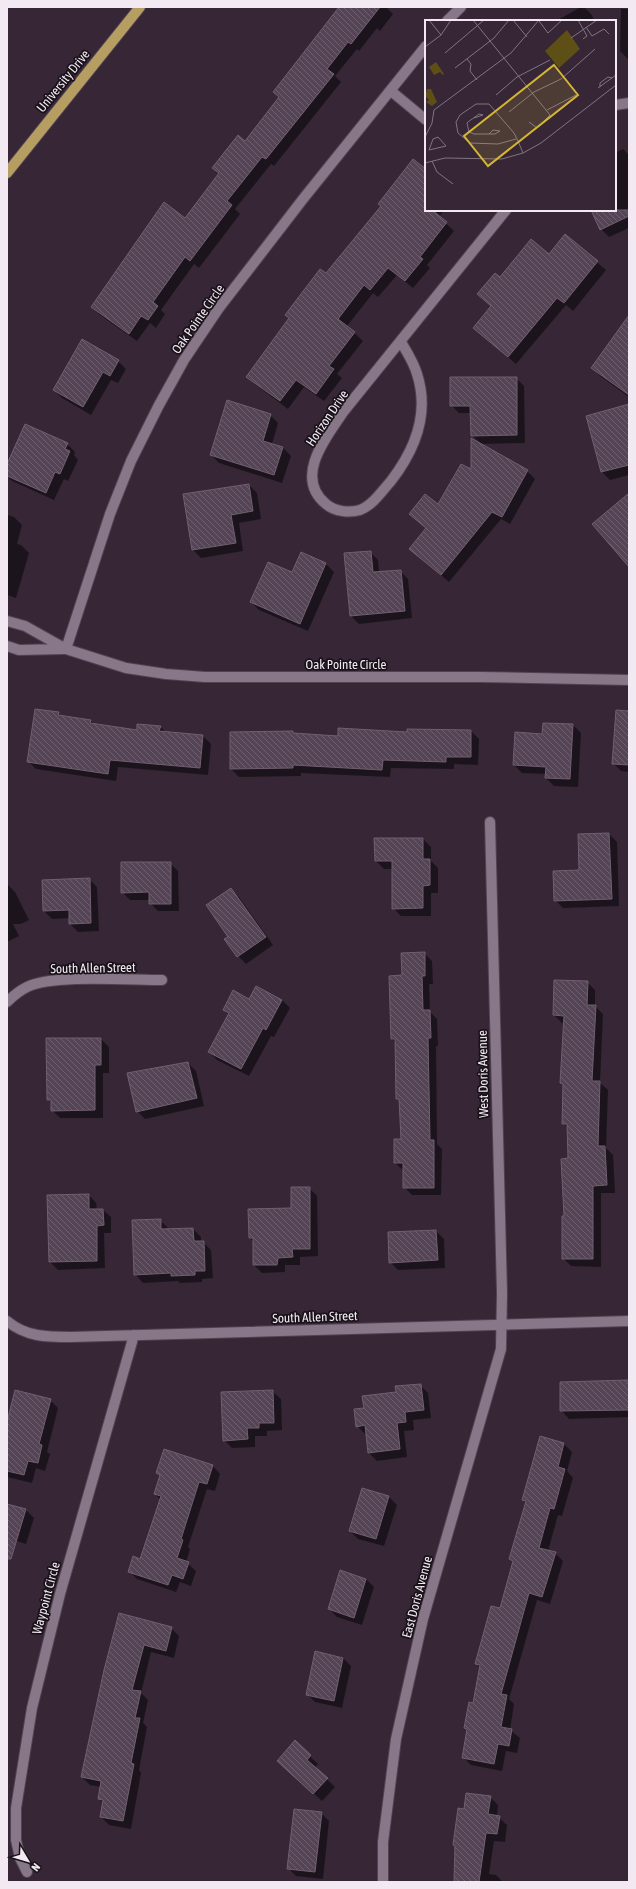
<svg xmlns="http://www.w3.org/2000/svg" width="636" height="1889" viewBox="0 0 636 1889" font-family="'Asap Condensed',sans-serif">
<defs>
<pattern id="building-back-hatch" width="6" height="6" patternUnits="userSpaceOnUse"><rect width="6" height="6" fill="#544455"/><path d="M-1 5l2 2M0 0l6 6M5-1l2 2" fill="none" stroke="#6d5f6e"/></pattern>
</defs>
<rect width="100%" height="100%" fill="#362636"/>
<path fill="#0007" d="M340,7H386L393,14L380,31L377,28L359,51L357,49L335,76L341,82L274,166L271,164L235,209L240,214L199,268L194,264L161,310L165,314L156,328L150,323L137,341L100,315L92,307L185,219L220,174L214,168L245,142L280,97Z
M581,7H584L591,14L595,21H556Z
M621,9H629V60L620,51Z
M623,149L629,155V228L609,237L601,229L592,210H615V153Z
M426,171V210H444L439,217L454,231L427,265L430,268L413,288L397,275L378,297L373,293L347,326L363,341L337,374L342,378L324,401L304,387L288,409L256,385L248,377L326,275Z
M565,236L606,270L573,311L566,305L516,364L474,328L492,307L500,279L550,255Z
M629,330V397L600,376L592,368Z
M118,361L126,369L118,383L111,380L91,415L62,398L54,390Z
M516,378L524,386L525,443L479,444L527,471L535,479L510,524L501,519L449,582L410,549L427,529L410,514L438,505L472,471L479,442L472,435V413H459L451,405Z
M629,406V475L610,480L602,472L587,417Z
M270,415L278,423L272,444L283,448L291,456L282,483L219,463L211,455Z
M67,444L75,452L74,455L78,460L68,481L64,479L54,500L12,481L7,477V466Z
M249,485L257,493L261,519L239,523L243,551L201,558L193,550Z
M7,515L14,517L22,525L17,544L21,545L29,553L16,598L7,595Z
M370,552L378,560L379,573L400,571L408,579L412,618L359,624L351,616Z
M301,553L326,564L334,572L308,631L259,610L251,602L293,573Z
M58,713L61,716L91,721L95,725L138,731V725L161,727L165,732L203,736L211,744L208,775L118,767L116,781L36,769L28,761Z
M629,723V772L621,771L613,763Z
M573,725L581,733L578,787L554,786L546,778L547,774L522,773L514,765L543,735Z
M471,731L479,739L478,765L454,764V769L391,768L390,777L301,773V776L239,777L231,769L339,737Z
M609,834L617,842L619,906L563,908L555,900Z
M423,839L431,847V861L438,868V893H431V916H401L393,908V869H384L376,861Z
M170,863L178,871L179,911H158L150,903V900H130L122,892Z
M89,879L97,887L99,931L78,932L70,924V918L52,919L44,911Z
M7,884L15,892L29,920L21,924H13L19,936L7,942Z
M231,889L239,897L273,945L246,964L238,956L229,937Z
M424,953L432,961L433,984H429L430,1012L437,1019L438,1046H436L437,1144L442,1149L441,1195H412L404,1187V1171L395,1163L402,1140L401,1102L397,1098L396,1043L392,1039L403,976Z
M587,982L595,990V1006L603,1014L600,1083L608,1090L606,1148L613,1155L615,1193H601V1267L571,1266L563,1258L569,1159L568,1128L563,1123L564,1086L561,1083L564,1023H562L554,1015Z
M249,1000H282L290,1008L274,1037L271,1036L249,1076L217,1060L209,1052L229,1015L224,1010Z
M101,1039L109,1047V1073H103V1118H60L52,1110V1103L48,1099Z
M188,1063L196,1071L204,1106L145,1119L137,1111L128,1074Z
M309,1188L317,1196L318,1256L300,1257V1265H285V1272L262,1273L254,1265V1242L250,1238L292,1209Z
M89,1195L96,1203L97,1210H103L111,1217V1233H104L105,1268L58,1270L50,1262Z
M160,1220L168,1228V1230L193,1229L201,1237V1242H203L211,1250L213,1278L202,1279V1282L180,1283L178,1281L143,1283L135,1274Z
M436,1231L444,1239L445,1268L398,1270L390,1262Z
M629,1381V1417L569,1419L561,1410Z
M420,1385L428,1393L431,1418L413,1420L414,1430L404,1431L407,1457L377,1461L369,1453L367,1434H365L357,1426L365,1409L397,1393Z
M272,1391L281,1399L282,1430L267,1431V1436H255V1447L232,1448L224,1440Z
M50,1400L58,1408L47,1452L50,1454L45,1471L36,1468L32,1483L7,1477V1415L10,1416Z
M541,1438L564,1444L572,1452L567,1471L573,1478L562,1516L558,1515L548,1551L555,1553L563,1561L550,1604L537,1600L509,1699L514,1704L510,1730L520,1738L517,1753L506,1751L502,1771L471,1765L463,1757L468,1731L465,1728L474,1704L481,1668L476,1664L500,1610L514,1562L510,1559L527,1503L523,1500Z
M212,1465L220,1474L215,1491L207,1489L188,1547L190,1549L186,1562L196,1571L191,1586L180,1582L176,1592L137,1579L129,1571L141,1560L161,1500L155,1494L161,1476L158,1473Z
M363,1489L389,1497L397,1505L384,1546L358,1539L350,1531Z
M7,1505L26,1510L34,1518L26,1544L7,1538Z
M341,1571L366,1579L374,1587L362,1625L337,1617L329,1609Z
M120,1615L171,1628L179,1636L174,1658L151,1652L141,1693L148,1700L143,1723L147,1727L139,1770L141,1773L131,1829L109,1825L101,1817L103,1803L99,1799L101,1787L90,1785L82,1777Z
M315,1652L343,1658L351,1666L342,1708L315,1702L307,1694Z
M295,1742L318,1764L315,1768L335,1787L322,1801L286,1768Z
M490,1797L498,1805L497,1816L507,1825L505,1842L494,1841L489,1874L496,1875L503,1882H455L465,1810Z
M321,1813L329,1821L323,1879L296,1876L288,1868Z"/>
<path fill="url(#building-back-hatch)" stroke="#715f71" d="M339,7H380L351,44L348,42L327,69L334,74L266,159L262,157L227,201L232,205L190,261L185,257L153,302L158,306L148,320L141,316L129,334L91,307L164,202L185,218L219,173L212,168L238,135L245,141L279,97L273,92Z
M413,159L426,169V210H432L447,222L420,257L423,259L405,281L388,268L370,290L364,285L338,319L355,332L329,366L334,369L316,394L296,380L280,401L246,377L289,318L285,315L320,269L326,273L381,206L378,204Z
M591,210H629V216L600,230Z
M565,234L598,261L564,303L557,298L508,357L473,328L491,306L477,294L495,273L500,277L531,239L549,254Z
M629,315V395L591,368Z
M82,339L119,360L110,376L103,372L83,407L53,390Z
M450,377H517V435L471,436L470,406H450Z
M227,400L271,414L263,441L283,447L274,475L210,455Z
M629,404V465L601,472L586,416Z
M25,424L68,443L65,449L70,451L60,474L55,472L46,493L7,476V464Z
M471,438L528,470L502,517L492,512L441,575L409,549L426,528L409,514L425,494L438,504L461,464L471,469Z
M249,484L253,511L231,515L236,543L192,550L183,494Z
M629,493V567L592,524Z
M371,551L373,572L401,570L405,611L350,616L344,553Z
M301,552L326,563L300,624L250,602L268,562L292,572Z
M35,709L59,712L58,715L91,720L90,723L137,730V724L161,726L159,731L203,735L200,768L110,760L108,774L27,762Z
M616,710L629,711V765L612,764Z
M543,723L573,724L570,779L545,778L546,767L513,765L515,732L542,734Z
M338,728L407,732V729L471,730V757H446V762L383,760L382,770L293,765V768L230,769V732L293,731V733L338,736Z
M609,833L612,899L554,901L553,871L579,870L578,834Z
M374,838H423V859H430V885L423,886V908L392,909V861H375Z
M121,862H171V904H149V892L121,893Z
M90,878L91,923L69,924V910L43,911L42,880Z
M231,888L266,937L237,957L224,939L228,937L206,905Z
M425,952V976H422L423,1010H430L431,1038H428L430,1140H434V1188H403V1163H394V1139H401L399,1099H396L395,1039H391L389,976L402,975L401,953Z
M554,980L588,981L587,1005H596L592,1081H600L598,1146H605L607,1185L593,1186V1259H562V1216H564L561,1159L568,1158L567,1124H562L563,1084L560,1083L564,1016L553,1015Z
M256,986L282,1000L266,1030L263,1028L241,1069L208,1052L229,1013L223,1010L233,990L249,999Z
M46,1038H101V1065H95V1110L51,1111V1100H47Z
M188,1062L197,1098L136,1112L127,1073Z
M291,1187H310V1249H292L293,1257L278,1258L277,1265H253V1238H249L248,1209L291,1208Z
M89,1194V1209H103L104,1225L97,1226V1261L49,1262L47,1195Z
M161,1219V1229L193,1228L194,1241H204L205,1271H195V1275L171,1276V1273L134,1275L132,1220Z
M436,1230L438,1260L389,1263L388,1232Z
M629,1380V1410L560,1411V1382Z
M421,1384L424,1410L405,1412L406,1422L397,1423L400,1449L368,1453L365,1425L356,1427L354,1409L364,1408L362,1396L396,1392L395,1386Z
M15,1390L51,1399L39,1444L42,1445L38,1463L28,1461L24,1475L7,1471V1422Z
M273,1390L274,1423H259V1428H247L248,1439L223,1441L221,1392Z
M540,1436L564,1443L558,1467L565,1469L554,1509L550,1508L539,1548L556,1552L542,1597L529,1593L501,1694L507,1695L501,1727L512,1729L509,1746L498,1744L494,1764L462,1758L467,1729L464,1728L469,1702L473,1703L480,1665L475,1664L491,1606L500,1608L513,1561L509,1559L526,1501L522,1500Z
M164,1449L213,1465L207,1484L199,1482L181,1539L183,1540L177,1558L189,1562L183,1579L172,1575L168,1585L128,1572L133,1556L140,1559L161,1496L154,1494L160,1475L156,1473Z
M362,1488L389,1496L376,1539L349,1531Z
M7,1504L26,1509L11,1559H7Z
M340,1570L366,1579L354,1618L328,1609Z
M119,1613L172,1627L166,1651L144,1645L132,1690L141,1691L135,1718H140L131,1763L134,1764L123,1821L100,1817L103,1800L98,1799L101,1781L81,1777L104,1670Z
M315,1651L343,1658L334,1701L306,1695Z
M295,1740L311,1755L307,1760L328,1778L313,1794L277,1761Z
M466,1793L491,1796L488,1814L500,1816L497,1834L486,1833L479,1882H454L455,1846L453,1845L458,1808L464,1809Z
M294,1809L322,1812L315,1872L287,1869Z"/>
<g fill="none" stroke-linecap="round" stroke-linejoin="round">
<g stroke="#504350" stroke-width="12">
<path id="minor" d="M447,21L461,7
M391,91L426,120
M615,105L629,103
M401,342C407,352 414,363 417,374C430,414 415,450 391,481C382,491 373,505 360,510C350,513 335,512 326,504C293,477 327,436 344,411L506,210
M7,621L25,626L66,649L126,668L166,674L205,677H479L629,680
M7,646L19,650L64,649
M66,649L110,514L131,461L159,405L184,360L219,308L303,199L426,46
M7,1002C13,996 19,991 27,987C52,974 130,980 162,980
M7,1321C26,1337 47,1337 71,1337L629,1321
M27,1872L20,1858L16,1840V1808L32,1708L60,1594L134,1335
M383,1882V1842L396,1739L423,1619L501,1349L502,1293L490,822"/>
</g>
<g stroke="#504350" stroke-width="12">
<path id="major" d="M7,173L140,7"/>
</g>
<use href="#minor" stroke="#887689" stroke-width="10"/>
<use href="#major" stroke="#b69e63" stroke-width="10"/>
</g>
<g text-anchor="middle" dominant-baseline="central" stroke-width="3.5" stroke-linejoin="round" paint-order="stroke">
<g font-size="13" fill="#f3e9f3" stroke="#191219">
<text transform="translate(63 81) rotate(-51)">University Drive</text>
<text transform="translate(198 319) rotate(-55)">Oak Pointe Circle</text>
<text transform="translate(327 418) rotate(-56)">Horizon Drive</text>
<text x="346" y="664">Oak Pointe Circle</text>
<text transform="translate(93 968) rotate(-1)">South Allen Street</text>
<text transform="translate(483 1074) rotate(-91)">West Doris Avenue</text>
<text transform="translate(315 1317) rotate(-2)">South Allen Street</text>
<text transform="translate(417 1597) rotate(-75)">East Doris Avenue</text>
<text transform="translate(46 1598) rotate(-75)">Waypoint Circle</text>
</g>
</g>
<g transform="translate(425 20)">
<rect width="191" height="191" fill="#362636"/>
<path d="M142,10L155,29L134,48L120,31ZM11,42L19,54L18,55L15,52L9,55L4,47ZM2,69H6L12,82L7,86L1,82L4,80L0,76Z" fill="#5e4f16"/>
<path fill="none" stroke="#827482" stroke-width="1" d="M4,0L16,15M48,0L125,95L112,108L104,102M88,0L102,17M153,0L162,16L158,19M114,1L123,13L137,0M161,7L167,16L179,9L184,14M146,18L172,0M0,27L16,15L26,0M20,33L59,0M42,39L46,44L45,51L52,60M30,48L69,18L84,0M175,67V63L183,57L187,58M173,68L191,55M71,75L92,57L125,40M122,90L151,75M84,92L109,72L136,59L170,29M49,98L58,95L54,94L43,102L42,103L44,112L49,114H70L75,111L68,110L64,114M0,117L7,103L9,90L86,33L114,0M13,117L21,126L4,130L8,119ZM91,119L73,124L45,123L33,113L31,102L35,95L51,84H64L89,113L93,121L98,133M7,141L12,152L28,164M0,143L20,138L77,139L98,133L116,123L191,65"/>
<path fill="#d4b635" fill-opacity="0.15" stroke="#d4b635" stroke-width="2" d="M129,45L153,75L63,146L39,116Z"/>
<rect width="191" height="191" fill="none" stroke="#f3e9f3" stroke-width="2"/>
</g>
<rect width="636" height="1889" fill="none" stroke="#f3e9f3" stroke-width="16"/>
<g transform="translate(28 1861) rotate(128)" stroke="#191219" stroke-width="3" paint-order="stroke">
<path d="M0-3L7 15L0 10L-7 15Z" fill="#f3e9f3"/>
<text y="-6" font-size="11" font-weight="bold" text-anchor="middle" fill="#f3e9f3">N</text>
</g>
</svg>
